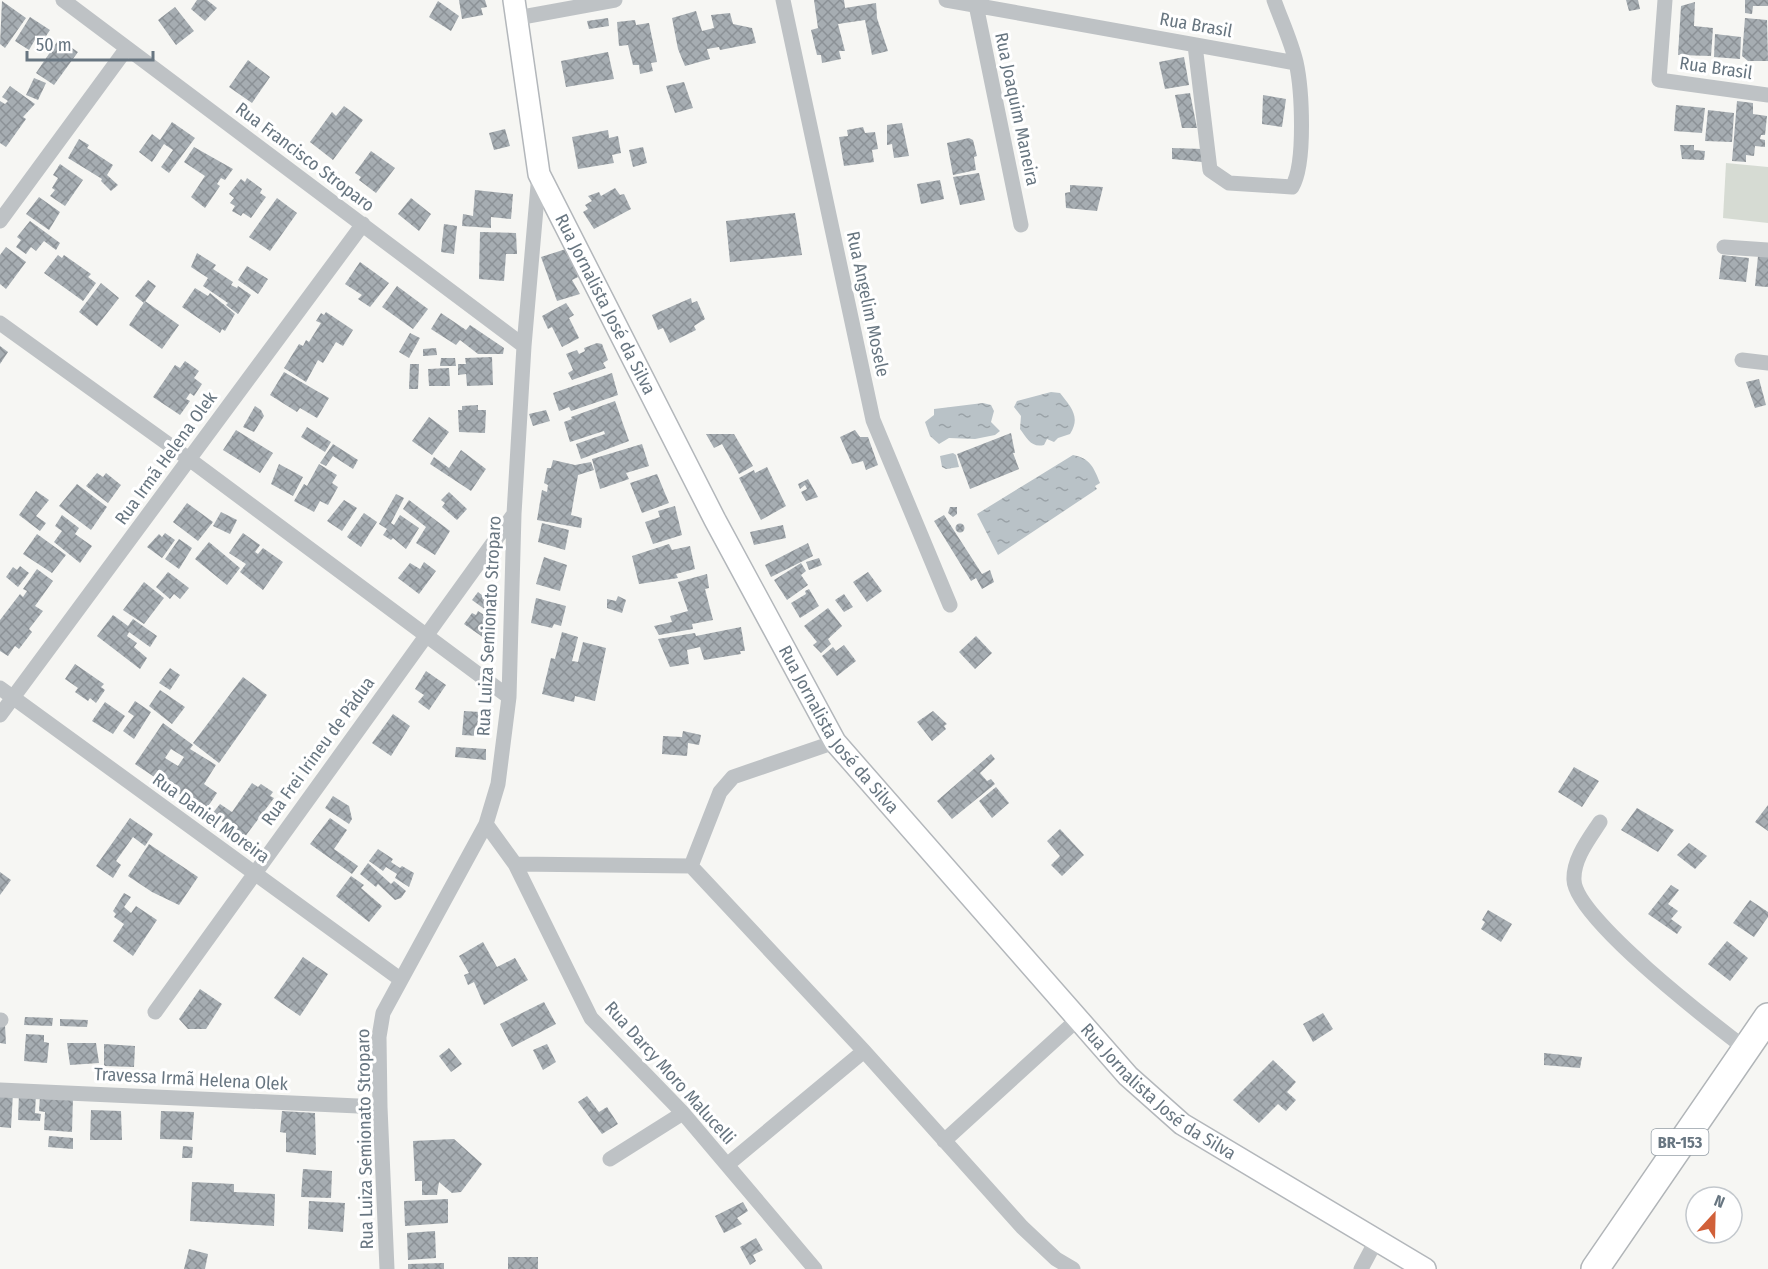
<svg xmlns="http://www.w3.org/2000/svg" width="1768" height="1269" viewBox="0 0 1768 1269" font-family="'Fira Sans Condensed',sans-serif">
<defs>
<pattern id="water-ripples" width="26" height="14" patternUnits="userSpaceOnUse" patternTransform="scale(1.5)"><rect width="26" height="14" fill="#b9c2c7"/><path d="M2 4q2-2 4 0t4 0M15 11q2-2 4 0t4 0" fill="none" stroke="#9aa2a7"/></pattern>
<pattern id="building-cross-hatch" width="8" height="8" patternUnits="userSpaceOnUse" patternTransform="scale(1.5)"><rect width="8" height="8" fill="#a6adb2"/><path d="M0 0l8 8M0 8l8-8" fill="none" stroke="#8b9196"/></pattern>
</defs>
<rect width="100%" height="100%" fill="#f6f6f3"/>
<path fill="#d6dbd3" d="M1726,163L1768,167V223L1723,218Z"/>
<path fill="url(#water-ripples)" d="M1051,392L1060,393C1071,407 1081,417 1070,434L1058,438L1054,442L1047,439L1044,445C1031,448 1027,438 1020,429L1021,416L1014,407L1017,401Z
M983,403L991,405L994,411L991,422L1000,431L995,435L975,439L949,438L939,444L930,436L925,422L934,415V409Z
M953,453L956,455L959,467L946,469L942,467L940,456Z
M1073,455C1090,458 1094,468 1100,483L1095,486L1097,489L998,555L977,514Z"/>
<path fill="url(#building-cross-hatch)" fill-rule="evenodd" d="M197,0H207L217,8L205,21L191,9Z
M459,0H485L487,7L481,8L483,15L462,19Z
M814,0H844L845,8L876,3L877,18L888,51L872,55L865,20L838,24L845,51H839L841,59L822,63L821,55H817L811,30L818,28Z
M1626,0H1638L1640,9L1629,11Z
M1745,0H1768V6H1753L1752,14L1745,13Z
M2,1L26,18L5,48L0,44Z
M438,1L459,16L451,31L429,17Z
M1695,2L1694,26L1713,28L1711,56L1678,55L1681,6Z
M175,7L194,31L176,45L158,20Z
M696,11L702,31L714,28L711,15L730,13L733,24L752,28L756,43L720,50L719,47L707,49L710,59L685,66L678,49L672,18Z
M30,17L50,30L42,42L36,38L29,50L15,41Z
M608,18L609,26L589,29L587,21Z
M1745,18L1767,20L1768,61H1748L1742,56Z
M635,20L636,25L649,23L657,62L651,63L653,71L640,74L639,65H633L628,45L619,46L617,22Z
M1715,34L1741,37L1740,59L1714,57Z
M59,39L78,52L54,85L36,73Z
M608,52L614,79L566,87L561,61Z
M1184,57L1189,85L1165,89L1159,62Z
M248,60L270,77L252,103L229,87Z
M34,78L46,83L38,100L26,95Z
M684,82L693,108L675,113L666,86Z
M10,86L35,104L23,117L26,119L6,147L0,143V101L5,104L8,101L2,97Z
M1190,93L1197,128H1182L1175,95Z
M1263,95L1286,99L1282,127L1262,124Z
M1737,101L1753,103V114L1767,116L1765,135H1761L1760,139L1765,140V147L1755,146L1754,156L1746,155V162L1732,161Z
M1676,105L1705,108L1702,133L1674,131Z
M344,106L363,120L333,160L310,142L332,112L336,116Z
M1708,110L1734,113L1732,142L1705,141Z
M172,122L195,138L169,173L161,167L173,150L164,144L152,162L139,152L152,134L160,140Z
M902,123L909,156L894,158L892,144L887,145V125Z
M863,127L865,133L875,132L878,149L872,150L874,162L844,166L839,137L848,136L847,130Z
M505,129L510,146L494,150L489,133Z
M608,130L609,138L618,136L621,153L612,155L614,163L578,169L572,137Z
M969,138L973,140L977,156L974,157L976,170L953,175L947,143Z
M79,139L89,145L87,148L113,165L107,175L118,185L111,191L101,181L102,179L68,158Z
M1680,145H1694V150L1705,151L1704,160L1682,159Z
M194,147L233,169L225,180L221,178L217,184L220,186L205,208L191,197L205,176L184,162Z
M643,147L647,163L633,167L629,150Z
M1172,148L1203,149L1202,162L1172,159Z
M371,151L395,168L376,193L359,180L361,177L355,173Z
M60,164L83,180L65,206L50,196L55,190L52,188L58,178L53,175Z
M979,173L985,200L960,205L953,177Z
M247,178L262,189L260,193L266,197L251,218L243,213L241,216L232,211L235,206L230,203L234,198L229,194L241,179L245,182Z
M940,180L944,199L921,204L917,184Z
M1070,185L1103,187L1097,211L1066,208L1065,193L1070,192Z
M615,188L620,195L624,194L631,209L594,229L583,212L588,209L585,205L592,201L588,196L599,192L601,196Z
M475,190L513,194L511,219L491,217V228L462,226L463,214L473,216Z
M39,197L60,212L49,230L26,214Z
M277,198L297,213L270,251L249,237Z
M411,198L431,214L419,231L398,214Z
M795,213L802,255L730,262L726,221Z
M30,221L60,243L56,250L44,241L36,251L31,247L26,254L16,247L21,240L17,237Z
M444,224L457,226L454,254L441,252Z
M480,232L516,233L517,254H506L504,281L479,279Z
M6,247L26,262L6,289L0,284V255Z
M566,249L578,277L572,280L580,294L557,301L541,257Z
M197,253L216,265L213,269L233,282L231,285L237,288L238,286L251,295L238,314L226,305L228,303L203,286L208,278L191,267Z
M58,255L62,258L64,255L91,274L88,277L96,283L83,301L44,273Z
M1722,255L1749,258L1746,282L1719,279Z
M1758,256L1768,257V287L1755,286Z
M360,262L389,283L370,307L358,299L362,295L345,284Z
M247,266L268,279L258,294L238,280Z
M148,280L156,286L144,303L135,296Z
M101,283L119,298L97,326L79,312Z
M397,286L428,309L413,329L382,307Z
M195,288L208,296L210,293L235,314L225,331L222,329L220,333L182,307Z
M691,298L692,303L697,301L705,319L694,326L696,330L670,343L663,328L658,330L652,315Z
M145,301L179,325L162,349L129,325Z
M566,303L574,315L569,318L579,338L562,347L552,327L548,329L542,316Z
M326,312L353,330L343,346L336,342L323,363L318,360L306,382L284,368L299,344L303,346L306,340L309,342L321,323L316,321L321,313L324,315Z
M441,313L466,330L470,325L504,348L503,354H478L460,340L456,345L431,329Z
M410,333L420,338L409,358L399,352Z
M597,343L602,344L608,360L603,363L606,368L572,380L568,373L573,370L566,354L577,350L579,354L585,351L584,348Z
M0,346L8,352L0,364Z
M436,348L437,355L423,356V349Z
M492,357L493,385L467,386L466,374L458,375V364H466L465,358Z
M441,358H455L456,366H440Z
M185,361L199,371L194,378L202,384L194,396L190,393L186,399L190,401L180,415L153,397L175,365L180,368Z
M410,364H419L418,389H409Z
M449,368L450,386H429L428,369Z
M284,372L329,398L317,418L300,408L297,412L270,395Z
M612,373L618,395L571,411L569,407L559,411L553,393Z
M1759,379L1766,405L1755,408L1746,382Z
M615,401L629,441L581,459L576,444L605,434L604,431L570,442L564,422L572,419L571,417Z
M478,405V410H486L485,433L459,432L458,410H462V406Z
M255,406L261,410L264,416L254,432L243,427Z
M546,410L550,421L533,426L529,414Z
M429,417L449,432L432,455L412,441Z
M307,427L331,442L325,452L301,437Z
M236,430L273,453L260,473L223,450Z
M855,430L860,437H868L878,465L866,470L863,461L852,464L840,437Z
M1011,433L1015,453H1013L1019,469L970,489L957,454Z
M706,434H734L753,466L739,474L722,444L714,448Z
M333,444L358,460L353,469L333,456L326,466L320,463Z
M642,444L649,466L626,473L629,479L600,489L592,459Z
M461,450L486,469L471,491L430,464L434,457L449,468Z
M553,460L575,465L591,462L594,470L578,475L571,515L582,518L581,528L537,520L542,490L547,492L548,485L544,483L547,468H551Z
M279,464L303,477L293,496L271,484Z
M319,464L337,475L332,483L338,487L328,505L320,501L314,512L294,501L304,484L307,486Z
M767,467L786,506L761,520L739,478L754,470L755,473Z
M97,473L103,477L106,473L121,485L108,503L86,486Z
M657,474L669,503L642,513L630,483Z
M808,479L818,497L806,501L801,492L807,489L805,485L800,489L798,484Z
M77,484L107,507L91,530L59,506Z
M36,491L49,500L36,516L46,523L40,531L19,515Z
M449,492L467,509L457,520L442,507L445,503L441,500Z
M396,494L404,498L391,523L394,525L400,515L419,528L406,549L393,538L391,540L383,535L387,529L379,524Z
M344,500L357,508L342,531L327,521Z
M409,500L450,531L435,555L416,543L426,527L403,509Z
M187,503L213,522L198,541L173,522Z
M675,506L682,535L653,544L645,522L660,517L658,511Z
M950,507H957V514L953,517L948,513Z
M221,512L237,520L230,534L213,526Z
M364,513L377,522L361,547L347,537Z
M62,515L79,528L75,534L92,546L80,563L54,542L62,531L55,526Z
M944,515L982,574L990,570L994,582L982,589L976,578L971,581L934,521Z
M542,523L569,530L565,550L538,542Z
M955.5 528a4.5 4.5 0 1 1 9 0a4.5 4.5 0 1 1-9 0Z
M783,525L786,538L754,545L750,532Z
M165,533L175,540L162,558L147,547L159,534L162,537Z
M243,533L260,545L255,552L258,554L263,548L283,562L263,590L240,572L246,564L229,553Z
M37,534L66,555L52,573L23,554Z
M179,539L192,548L179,569L165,559Z
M209,542L240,568L227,585L195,559Z
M808,543L813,556L771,577L765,565Z
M669,544L672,550L690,546L695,569L676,574L678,578L639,584L632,556Z
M544,557L567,565L560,591L536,584Z
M819,558L822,565L809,570L806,562Z
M424,562L436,571L419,594L398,578L410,563L420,569Z
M801,563L806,571L801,575L808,585L787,600L774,580Z
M20,566L29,573L18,587L6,577L13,567L17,570Z
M37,569L53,581L35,606L43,611L29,629L32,632L19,649L15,646L8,656L0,651V620L20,594L23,597L27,591L23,589Z
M168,572L189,588L180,599L174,594L170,599L156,587Z
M868,572L882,591L867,602L853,582Z
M707,574L709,588L705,589L713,620L692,624L693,629L659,635L654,626L672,622L670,616L688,611L678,582Z
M144,582L164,598L144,624L123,610Z
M809,589L819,606L800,618L791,603L806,594L805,591Z
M478,592L495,605L490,613L472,600Z
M844,594L853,607L844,612L835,600Z
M618,596L626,600L622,613L607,608V599L616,601Z
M536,598L566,606L561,626L554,624L552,628L531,623Z
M828,608L842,626L828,639L831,644L821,653L813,645L817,642L804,626Z
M478,611L490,619L488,622L492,625L484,638L464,624L472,613L476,615Z
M113,615L128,626L133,619L157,636L150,647L129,632L127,636L137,643L134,647L147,658L140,669L97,636Z
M741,627L745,651H740L741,654L704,660L700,647L687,650L689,664L670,667L658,639L695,633L696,636Z
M562,632L578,637L572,661L578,662L583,642L606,648L595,701L575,696L574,702L542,694L551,658L555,659Z
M976,636L992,653L975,669L959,652Z
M844,645L856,661L837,676L822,656L833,647L836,651Z
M75,664L104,684L101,687L105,690L96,703L90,698L88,701L75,692L78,688L65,679Z
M170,668L180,675L170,690L159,683Z
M426,671L446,685L429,710L418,702L424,695L415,689Z
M243,677L267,695L219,763L193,743Z
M160,690L185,707L172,724L149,706Z
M135,701L151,712L134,739L123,731L134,716L128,712Z
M105,702L125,716L113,734L92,721Z
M464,711L480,712L479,736L462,735Z
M933,711L947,724L944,726L946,729L932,741L917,722Z
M393,714L410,726L391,756L372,743Z
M163,723L193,745L190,749L216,765L204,784L217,793L205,811L135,764ZM171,749L184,757L178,766L165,758Z
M683,731L701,735L699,745L688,743L687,756L662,754L663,736L682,737Z
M456,747L486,749V760L455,757Z
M991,754L995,759L980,773L987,781L991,779L995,784L952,819L937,801Z
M1574,767L1599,781L1582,807L1558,792Z
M252,783L258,787L261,784L273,792L270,796L274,798L244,838L212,814L220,804L232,812Z
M996,787L1009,803L992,818L979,801Z
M333,796L349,806L352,819L349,824L325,808Z
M1768,805V831L1755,822Z
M1637,808L1674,830L1658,852L1621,830Z
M130,818L153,834L145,846L133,837L116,861L121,865L113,878L96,866Z
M330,818L347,830L334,849L358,866L352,874L310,844Z
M1060,829L1084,855L1062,876L1051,865L1060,856L1047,841Z
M1689,843L1707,856L1695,869L1677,855Z
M149,844L198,877L179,905L152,892L128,876Z
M378,849L393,859L391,862L400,868L402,866L414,873L409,887L395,878L397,874L386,867L383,871L369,861Z
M368,863L391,884L394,881L406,891L401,898L395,900L378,884L376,887L360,874Z
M0,872L11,880L0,895Z
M351,876L364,885L361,888L382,906L369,922L336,896Z
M1671,885L1679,890L1668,904L1678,911L1671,919L1682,927L1677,934L1648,914Z
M124,893L131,897L124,907L131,913L136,906L157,920L133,956L113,941L124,924L114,917L116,914L113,911Z
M1750,900L1768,912V917L1754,937L1733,923Z
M1488,910L1512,924L1501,942L1481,929L1485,922L1482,920Z
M1727,941L1748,958L1730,981L1708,964Z
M483,942L497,967L515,958L528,980L484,1005L474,982L468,985L464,975L469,973L459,956Z
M303,957L328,974L300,1016L274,998Z
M200,989L222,1004L206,1029H188L179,1019Z
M544,1002L556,1024L512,1047L500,1024Z
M1323,1013L1333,1029L1313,1042L1303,1024Z
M25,1017L53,1018L52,1026L24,1025Z
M60,1019L88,1020L87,1027L60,1026Z
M0,1025H5L6,1044L0,1043Z
M26,1034L44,1035V1042L49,1043L47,1063L24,1061Z
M67,1043H96L99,1063L70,1065Z
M104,1044L135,1046L134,1067L104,1066Z
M547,1044L556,1062L543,1070L533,1050Z
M449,1048L462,1064L451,1072L439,1056Z
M1544,1053L1582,1057L1580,1068L1544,1065Z
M1273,1060L1296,1082L1287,1092L1296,1100L1286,1111L1278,1104L1259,1123L1233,1100Z
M0,1092L13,1093L11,1128L0,1127Z
M19,1093L36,1094L35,1113L41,1114L40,1121L18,1120Z
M40,1096L73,1097L72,1132L44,1130L45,1112L39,1111Z
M587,1096L599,1112L607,1107L618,1124L602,1134L578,1102Z
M91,1110L121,1111L122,1140H90Z
M161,1111L194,1112L192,1140L160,1139Z
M282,1111L315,1113L316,1155L286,1152V1133L280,1132Z
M49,1136L73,1138V1149L48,1147Z
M454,1139L482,1164L461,1192L452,1193L439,1182L437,1195H422V1181H415L413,1141Z
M183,1146L193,1147L192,1158H182Z
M303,1169L332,1171L331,1198L301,1197Z
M192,1182L234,1184V1192L275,1194L274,1226L190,1221Z
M448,1199V1223L405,1226L404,1201Z
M309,1201L345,1203L343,1232L308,1229Z
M743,1202L748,1211L737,1218L742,1224L724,1233L715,1216Z
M435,1231L436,1258L408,1260L407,1233Z
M756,1238L763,1250L753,1255L756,1261L750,1265L740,1247Z
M189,1249L208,1254L205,1269H184Z
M508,1257H538V1269H508Z
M444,1263V1269H408V1264Z"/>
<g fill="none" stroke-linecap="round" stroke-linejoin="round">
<g stroke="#b3b7bb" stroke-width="24">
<g id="secondary">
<path id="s1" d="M514,0L539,174L715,520L835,742L1128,1076L1182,1124L1425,1269"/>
</g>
</g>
<g stroke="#b1b5b8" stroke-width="30">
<path id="highway" d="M1595,1269L1768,1017"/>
</g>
<path stroke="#bec2c5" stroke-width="15" d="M63,0L524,346
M783,0L873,420L950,605
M946,0L1296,63
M975,0L1021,225
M1665,0L1659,80L1768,95
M517,18L615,0
M1195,45L1210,170L1229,183L1292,187C1306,164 1302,89 1296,62C1291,41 1281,20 1274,0
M0,221L127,48
M1724,247L1768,250
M0,323L189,459L509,697
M1742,360L1768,363
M0,688L400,979
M0,715L363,224
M1600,822C1589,839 1573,859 1574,880C1575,918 1712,1023 1746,1049
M486,824L515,864L591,1018L683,1113L815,1269
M515,864L691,866L864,1051L1022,1227L1056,1259L1073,1269
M691,866L720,792L733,777L835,742
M155,1012L514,514
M0,1020H1
M0,1090L380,1107
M944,1141L1078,1019
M610,1159L683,1113
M727,1165L864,1051
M387,1269L380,1107L379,1037L383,1013L486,824L498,784L509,697L514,514L524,346L539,174
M1361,1269L1377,1239"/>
<use href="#secondary" stroke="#fff" stroke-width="21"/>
<use href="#highway" stroke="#fff" stroke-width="27"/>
</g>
<g text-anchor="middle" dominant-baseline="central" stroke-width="6" stroke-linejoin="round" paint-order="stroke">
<rect fill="#fff" stroke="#959fa7" stroke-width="1.5" x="1651.5" y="1129" width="57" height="26" rx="4.5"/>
<g font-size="16" font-weight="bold" fill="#687681">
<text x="1680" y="1142">BR-153</text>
</g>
<g font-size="18" fill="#687681" stroke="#fff">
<text transform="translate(1196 25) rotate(10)">Rua Brasil</text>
<text transform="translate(1716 68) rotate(8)">Rua Brasil</text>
<text transform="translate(1017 109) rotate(78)">Rua Joaquim Maneira</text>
<text transform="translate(305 157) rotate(37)">Rua Francisco Stroparo</text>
<text transform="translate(868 304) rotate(78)">Rua Angelim Mosele</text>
<text stroke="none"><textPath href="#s1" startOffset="322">Rua Jornalista José da Silva</textPath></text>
<text transform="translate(166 458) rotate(-54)">Rua Irmã Helena Olek</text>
<text transform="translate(489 626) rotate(-87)">Rua Luiza Semionato Stroparo</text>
<text stroke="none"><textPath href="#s1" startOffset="808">Rua Jornalista José da Silva</textPath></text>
<text transform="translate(318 751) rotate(-54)">Rua Frei Irineu de Pádua</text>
<text transform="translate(211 818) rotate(36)">Rua Daniel Moreira</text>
<text transform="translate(670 1073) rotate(48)">Rua Darcy Moro Malucelli</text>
<text transform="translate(191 1079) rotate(3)">Travessa Irmã Helena Olek</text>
<text stroke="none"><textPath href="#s1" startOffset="1294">Rua Jornalista José da Silva</textPath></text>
<text transform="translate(365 1139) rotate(-91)">Rua Luiza Semionato Stroparo</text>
</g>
</g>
<g transform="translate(1714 1215) rotate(22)"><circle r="28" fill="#ffffff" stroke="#c3c8cd" stroke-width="1.5"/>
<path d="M0-4.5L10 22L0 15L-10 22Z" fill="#d16039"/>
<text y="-9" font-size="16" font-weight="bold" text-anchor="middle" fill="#687681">N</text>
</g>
<path d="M27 51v9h126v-9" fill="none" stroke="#687681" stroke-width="3"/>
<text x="36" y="51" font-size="18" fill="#687681" stroke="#ffffff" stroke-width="4.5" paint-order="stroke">50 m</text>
</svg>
